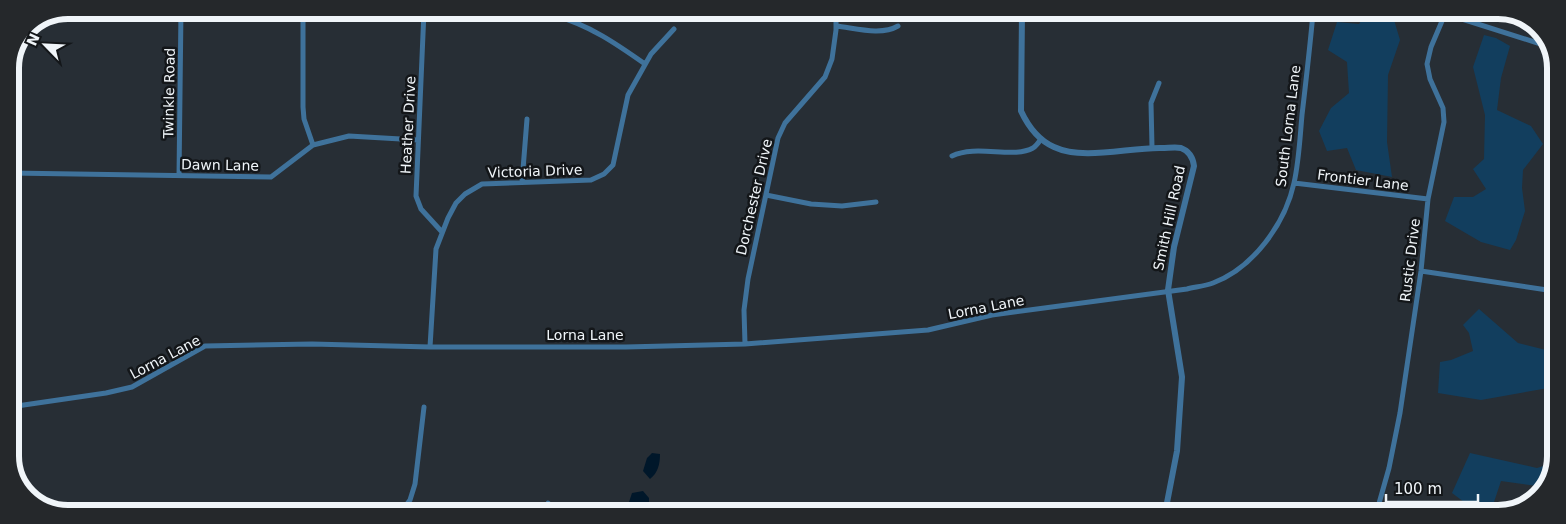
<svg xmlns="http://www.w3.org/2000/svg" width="1566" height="524" viewBox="0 0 1566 524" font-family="'DejaVu Sans',sans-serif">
<rect width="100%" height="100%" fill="#272e35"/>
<path fill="#123e5e" d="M1366,13H1392L1400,40L1388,75L1387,142L1392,177L1356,170L1347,148L1327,151L1319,131L1331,108L1349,93L1347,62L1328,50L1337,22L1359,24Z
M1484,35L1496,38L1510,46L1501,78L1497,110L1531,126L1543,144L1523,170L1522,188L1525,211L1516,240L1510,250L1481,242L1445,221L1454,197H1473L1486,189L1473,169L1484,159L1485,115L1473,67Z
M1479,309L1518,343L1554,352V387L1481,400L1438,393L1440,362L1451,360L1473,351L1469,333L1463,325Z
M1470,453L1537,468L1553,463V475L1544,487L1501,481L1490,514L1468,505L1452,493Z"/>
<path fill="#00172a" d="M652,453L660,454C660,464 658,473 650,479L643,471L647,458Z
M643,491L649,498V509L644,512L631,511L628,505L632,493Z"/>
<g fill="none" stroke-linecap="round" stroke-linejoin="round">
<path stroke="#3f729b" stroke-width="5" d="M303,10V107L304,119L313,145
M424,11L416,196L421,209L442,232
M500,11C518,13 538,12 555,16C588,24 618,45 645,64
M1443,13L1550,47
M38,22H50
M836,26C855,28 881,36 898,26
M1152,147L1151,103L1159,83
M952,156C976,144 1014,159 1033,148C1036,146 1039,142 1041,139
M10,173L271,177L313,145L349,136L418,140
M179,176L181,10
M522,182L527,119
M1294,183L1428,199
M766,195L811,204L842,206L876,202
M1421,271L1554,291
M745,344L744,310L748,279L778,138L785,123L825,77L832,59L836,30V12
M430,347L436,249L448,218L456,203L465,194L482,184L591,180L604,174L613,165L628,95L651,54L674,29
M10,407L106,393L132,387L205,346L312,344L430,347H626L745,344L928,330L992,315L1187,289C1195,287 1205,286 1213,283C1253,268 1285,224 1294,183C1299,161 1300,137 1302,115C1306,81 1310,47 1313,13
M401,512L410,500L415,484L424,407
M545,512L548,503
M1376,514L1389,468L1400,413L1421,271L1428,199L1444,122L1443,108L1430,79L1427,64L1431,47L1445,14"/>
<path stroke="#3f729b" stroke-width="6" d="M1022,12L1021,111C1028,126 1038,140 1054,147C1084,161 1129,147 1162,148C1168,148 1176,147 1181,148C1189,151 1193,158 1194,166L1174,247L1168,290L1182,377L1177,451L1165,513"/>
</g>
<g text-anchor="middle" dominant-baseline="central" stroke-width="5" stroke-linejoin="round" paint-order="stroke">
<g font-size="14" fill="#f0f5f9" stroke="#131619">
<text transform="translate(169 93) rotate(-89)">Twinkle Road</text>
<text transform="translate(408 125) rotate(-87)">Heather Drive</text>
<text transform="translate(1288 126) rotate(-83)">South Lorna Lane</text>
<text transform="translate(220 165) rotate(1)">Dawn Lane</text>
<text transform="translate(535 171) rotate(-2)">Victoria Drive</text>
<text transform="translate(1363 180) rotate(7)">Frontier Lane</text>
<text transform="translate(754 197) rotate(-77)">Dorchester Drive</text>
<text transform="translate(1169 218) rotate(-78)">Smith Hill Road</text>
<text transform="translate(1410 260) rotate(-83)">Rustic Drive</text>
<text transform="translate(986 307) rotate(-11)">Lorna Lane</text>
<text x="585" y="335">Lorna Lane</text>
<text transform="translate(165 357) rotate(-28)">Lorna Lane</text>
</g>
</g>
<path d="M0 0H1566V524H0ZM68 19H1498A49 49 0 0 1 1547 68V456A49 49 0 0 1 1498 505H68A49 49 0 0 1 19 456V68A49 49 0 0 1 68 19Z" fill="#25282b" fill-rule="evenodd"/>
<path fill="none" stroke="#f0f5f9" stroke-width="6" d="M68 19H1498A49 49 0 0 1 1547 68V456A49 49 0 0 1 1498 505H68A49 49 0 0 1 19 456V68A49 49 0 0 1 68 19Z"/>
<g transform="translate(45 45) rotate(294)" stroke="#131619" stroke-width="4" paint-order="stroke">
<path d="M0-4L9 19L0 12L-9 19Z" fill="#f0f5f9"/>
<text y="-8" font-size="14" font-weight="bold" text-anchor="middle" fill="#f0f5f9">N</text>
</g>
<path d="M1386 494v8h92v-8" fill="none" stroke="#f0f5f9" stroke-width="2.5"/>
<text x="1394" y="494" font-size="15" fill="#f0f5f9" stroke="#131619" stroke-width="4" paint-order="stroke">100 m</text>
</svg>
